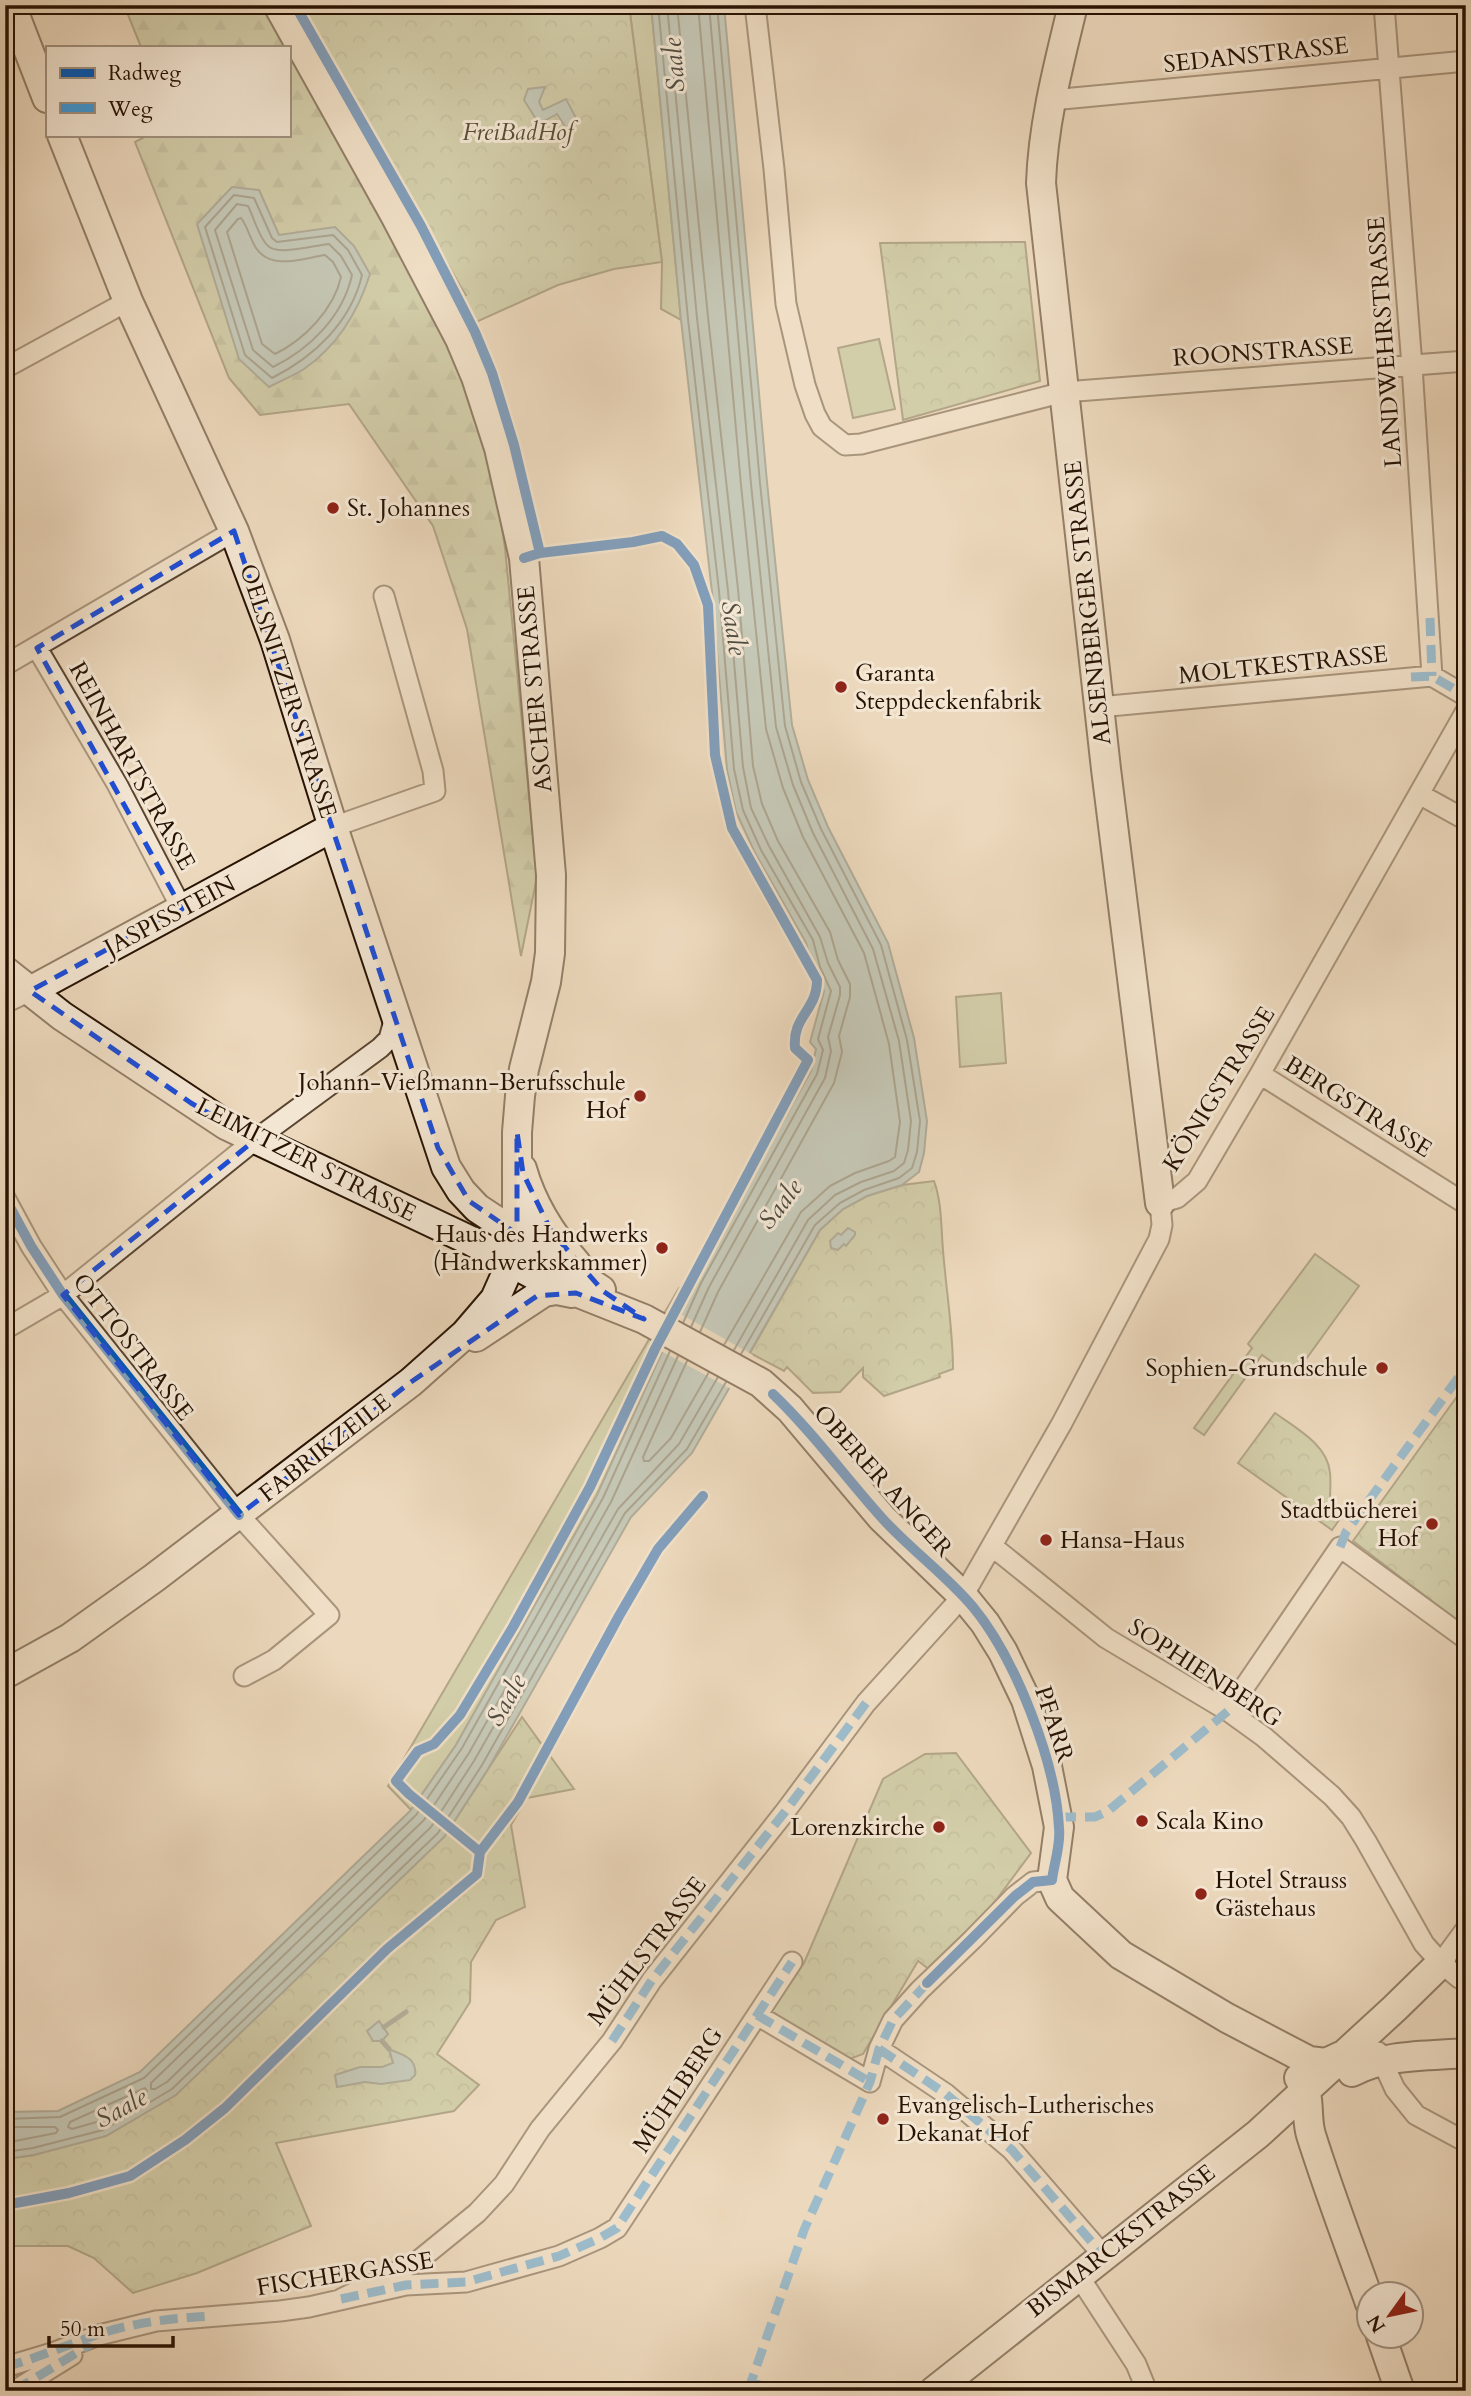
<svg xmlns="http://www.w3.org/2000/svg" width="1471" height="2396" viewBox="0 0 1471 2396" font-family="Cardo,serif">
<defs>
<pattern id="forest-firs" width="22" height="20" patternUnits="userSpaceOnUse" patternTransform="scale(1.75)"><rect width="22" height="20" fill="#b3c094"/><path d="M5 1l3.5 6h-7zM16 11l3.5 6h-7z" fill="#9aa47e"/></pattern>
<pattern id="park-crowns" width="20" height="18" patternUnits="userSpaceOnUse" patternTransform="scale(1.75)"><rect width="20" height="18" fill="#b3c094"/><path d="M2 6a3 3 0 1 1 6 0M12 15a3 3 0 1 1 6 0" fill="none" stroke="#9aa47e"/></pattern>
</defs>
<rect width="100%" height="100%" fill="#ecd8bc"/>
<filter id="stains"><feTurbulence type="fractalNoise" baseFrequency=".00286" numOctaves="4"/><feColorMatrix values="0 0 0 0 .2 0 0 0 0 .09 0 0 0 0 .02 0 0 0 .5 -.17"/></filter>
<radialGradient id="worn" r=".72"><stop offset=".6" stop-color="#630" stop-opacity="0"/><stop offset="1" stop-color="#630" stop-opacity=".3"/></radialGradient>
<path fill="#b3c094" stroke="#6d694b" stroke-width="2" d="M629,5H651L681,320L661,309L662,262Z
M879,339L895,409L853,418L838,348Z
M1001,993L1006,1063L960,1067L956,997Z
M1315,1254L1359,1286L1293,1377L1262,1355L1204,1435L1194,1428L1252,1348L1248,1344Z
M695,1280L597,1495L456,1745L411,1810L388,1786L679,1288Z"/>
<path fill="url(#forest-firs)" stroke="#6d694b" stroke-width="2" fill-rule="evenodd" d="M124,5H266L438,315L461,370L494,472L505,548L537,877L521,956L467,629L433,526L349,404L260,415L229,378L135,142L148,135H289V47H141ZM259,190L279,236L269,387Z"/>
<path fill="url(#park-crowns)" stroke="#6d694b" stroke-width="2" d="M300,5H629L662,262L614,269L558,285L474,323L461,297L466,295L462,289Z
M1025,242L1040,381L903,420L880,243Z
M934,1181C942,1203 941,1227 943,1250C946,1290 953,1329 953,1369L939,1374L940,1377L884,1396L863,1377V1368L840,1392L813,1393L787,1367L784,1371L750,1353L820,1230L843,1209L867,1196L902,1185Z
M1466,1384V1627L1353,1541Z
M1275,1413C1296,1428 1328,1445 1330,1473C1331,1482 1330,1492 1330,1501L1344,1513L1332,1530L1238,1463Z
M522,1717L574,1789L527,1798L511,1825L525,1907L496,1920L471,1962L470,2002L437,2054L479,2085L454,2111L276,2143L311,2226L197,2273L133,2293L94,2258L68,2246H15L5,2249V2159L34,2155L444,1837Z
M956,1753L1031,1853L982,1919L930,1970L918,1961L863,2054L847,2060L771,2011L804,1963L883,1779L925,1754Z"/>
<path fill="#99b9b5" stroke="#6b766d" stroke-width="2" d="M651,5H724L767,482L792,725L808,780L828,827L888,943L914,1038L927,1121L924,1153L919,1172L902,1185L867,1196L843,1209L820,1230L692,1453L631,1517L488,1769L444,1837L176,2095L106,2136L34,2155L5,2159V2112L58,2111L140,2072L411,1810L456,1745L597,1495L695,1280L811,1071L816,1049L810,1042L824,991L813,969L806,943L755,853L736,812L727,770L712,592L681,320Z
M545,87L539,102L543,110L566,99L576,118L572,125L566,128L557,114L539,124L524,100L528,89Z
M232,187L259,190L279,235L335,227L354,246L370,274C358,312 337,346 304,369C293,376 280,381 269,387L239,359L197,224Z
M848,1228L855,1232V1235L846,1246L844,1244L838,1250L831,1248L830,1241L838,1233L841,1235Z
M379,2021L388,2034L382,2041H373L367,2031Z
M389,2049C402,2055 417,2057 415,2075L410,2080L381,2084L365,2082L337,2087L335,2075L360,2067H382L393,2063Z"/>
<path fill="#ecd8bc" d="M677,1312L753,1355L733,1390L659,1350Z"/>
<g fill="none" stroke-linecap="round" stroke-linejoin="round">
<path stroke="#60665c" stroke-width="2" d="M658,5L688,319L719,591L734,769L743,810L761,850L813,940L820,967L831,991L818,1039L823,1050L817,1074L701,1283L683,1323
M667,5L697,318L728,591L743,767L751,808L769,846L820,937L828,963L840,987V995L828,1037L831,1051L825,1078L709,1287L691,1327
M677,5L708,317L738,589L753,766L762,804L778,841L830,932L838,960L850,984V997L839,1036L842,1052L834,1083L718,1292L700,1332
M698,5L741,485L766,729L783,788L803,837L864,953L889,1044L900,1122L895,1157L889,1161L855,1173L830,1186L801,1212L724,1345
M709,5L751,484L776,727L793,785L813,833L873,949L899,1041L911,1121L908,1150L904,1163L894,1171L861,1182L835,1195L808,1220L734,1350
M717,5L760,483L785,726L801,782L821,829L881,945L907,1040L920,1121L917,1152L912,1168L899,1178L864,1190L840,1203L815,1225L741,1354
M234,195L254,198L272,238L277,242L333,235L348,250L362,275C351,322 314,357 272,378L245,355L205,227Z
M237,204L248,206C254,218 259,238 268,246C279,256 315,245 329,244L341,256L352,275C343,316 310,349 273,367L253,350L215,230Z
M241,218C248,227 250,239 256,248C271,271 304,258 325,255L333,262L341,277C334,309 304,340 275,354L262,344L227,232L238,219Z
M678,1356L611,1502L469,1753L424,1820L151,2083V2089H155L167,2082L431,1827L474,1761L618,1509L679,1444L718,1377
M687,1361L643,1457L644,1461H649L671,1438L709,1372
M145,2088L147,2091L146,2095L100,2121L72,2129L68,2127L70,2122Z
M5,2119L60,2117L144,2078L416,1815L462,1748L603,1498L670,1351
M5,2127H55L58,2130L56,2133L5,2143
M5,2152L33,2148L103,2130L172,2089L438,1833L482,1765L625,1513L687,1449L726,1382"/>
<path stroke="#6b766d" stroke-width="5" d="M384,2027L406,2012
M382,2041L389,2049"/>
<g stroke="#584430" stroke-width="23">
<path id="street" d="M755,5L774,169L786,304L805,385L815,414L822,427L845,445L861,444L1064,392L1466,361
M1384,5L1412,366L1432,676
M1052,100L1466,61
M5,368L128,301
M37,648L117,784L182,909
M5,665L234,531
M1099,707L1432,676L1466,696
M1419,794L1466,820
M333,827L435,791L433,771L384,596
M5,1003L30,991
M1260,1074L1466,1204
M5,1198L31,1246L63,1295L239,1515L329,1615L274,1660L244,1676
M5,1329L63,1295L255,1140L380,1048L389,1039L395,1017
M992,1546L1106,1638L1228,1711L1264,1737L1332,1796L1351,1817L1366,1841L1424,1944L1441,1963L1459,1978L1466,1979
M1228,1711L1340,1547L1466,1639
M1441,1963L1466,1929
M757,2015L870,2082L879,2049L893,2020L920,1990L973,1939L1015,1896L1033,1882L1052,1880
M879,2049L946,2094L1012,2150L1103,2255
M1378,2052L1395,2089L1416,2115L1466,2142
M1078,2275L1136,2364L1147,2391
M341,2299L418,2261L477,2213L504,2184L540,2129L612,2041L652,1980L784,1813L866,1703L963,1596L1062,1423L1159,1239L1162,1225L1160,1203L1177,1198L1197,1181L1260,1074L1466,711
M5,2367L52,2353L99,2335L156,2321L280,2311L309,2307L406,2285L466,2282L559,2256L600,2238L617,2228L792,1962
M14,2391L72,2355"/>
</g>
<g stroke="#271202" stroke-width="32">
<path id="secondary" d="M11,5L47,98
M1073,5C1059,63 1043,123 1041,183L1106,769L1160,1203
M62,135L128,301L234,531L275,640L333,827L446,1167L461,1191L477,1208L601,1290
M5,971L62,1016L226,1125L469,1240L536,1276L644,1319L761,1383L790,1409L882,1518L963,1596L985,1623L1003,1652L1026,1700L1047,1766L1059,1827L1052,1880L1060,1898L1121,1955L1227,2018L1309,2061L1326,2063L1341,2056
M30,991L333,827
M522,1169C532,1204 552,1236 576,1263
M476,1337L544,1292L557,1290L572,1293
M5,1674L70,1638L154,1578L411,1382L465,1334L495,1299L511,1263L517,1234V1132L520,1096L524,1069L546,982L550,953L551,875L524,558L499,448L476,377L460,339L396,217L278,5
M1352,2072C1385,2054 1428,2056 1466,2053
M1299,2078C1312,2096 1305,2115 1311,2135C1329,2192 1350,2247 1370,2303
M1381,2336L1400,2391
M934,2391L1258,2134L1395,2008L1441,1963"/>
</g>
<use href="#street" stroke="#f3e6d3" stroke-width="19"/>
<use href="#secondary" stroke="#f3e6d3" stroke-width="28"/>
<path stroke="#3d9add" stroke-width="9" stroke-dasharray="18 9" stroke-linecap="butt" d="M1430,618L1432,676
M1411,677L1432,676L1466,696
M1340,1547L1346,1532L1466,1367
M1058,1817H1095L1108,1811L1228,1711
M757,2015L870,2082
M612,2041L652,1980L784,1813L866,1703
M879,2049L946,2094L1012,2150L1103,2255
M341,2299L406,2285L466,2282L559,2256L600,2238L617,2228L792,1962
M5,2367C37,2358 67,2345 99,2334C136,2322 174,2318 213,2316
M751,2382L777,2391
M14,2391L91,2344
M748,2391L804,2230L870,2082L879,2049L893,2020L930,1980"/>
<g stroke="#f3e6d3" stroke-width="15">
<path id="cycleway" d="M295,5L421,226L475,332L492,373L514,445L540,553
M5,1198L31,1246L63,1295L239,1515
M773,1394C813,1432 845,1477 882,1518C910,1549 946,1575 973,1607C1015,1658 1056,1762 1059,1828C1061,1845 1054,1863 1052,1880L1033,1882L1015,1896L927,1983
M480,1852L409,1794L396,1781L418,1751L434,1744L460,1715L513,1627L590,1487L655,1349L808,1060L795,1048C792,1016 817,1011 817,980L732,828L715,755L708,605L694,565L677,544L662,536L633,542L540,553L524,558
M5,2205L69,2193L130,2176L185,2140L225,2108L387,1949L477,1874L480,1852L518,1802L619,1616L658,1549L703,1496"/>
</g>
<use href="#cycleway" stroke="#0057b8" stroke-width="10"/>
</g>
<path d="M0 0H1471V2396H0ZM234,531L438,1148L469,1201L517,1234V1132L523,1173L551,1231L603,1291L644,1319L576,1293L537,1296L411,1382L239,1515L63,1295L255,1140L191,1103L30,991L182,909L37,648Z" fill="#ecd8bc" fill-opacity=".55" fill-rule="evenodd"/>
<path fill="none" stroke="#1d4ed8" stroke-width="5" stroke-dasharray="14 9" stroke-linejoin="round" d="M234,531L438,1148L469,1201L517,1234V1132L523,1173L551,1231L603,1291L644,1319L576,1293L537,1296L411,1382L239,1515L63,1295L255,1140L191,1103L30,991L182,909L37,648Z"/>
<g fill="#8f2418" stroke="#f3e6d3" stroke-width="2.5">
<circle cx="333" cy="508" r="7"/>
<circle cx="841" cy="687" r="7"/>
<circle cx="640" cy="1096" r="7"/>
<circle cx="662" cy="1248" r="7"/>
<circle cx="1382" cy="1368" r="7"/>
<circle cx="1432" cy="1524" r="7"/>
<circle cx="1046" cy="1540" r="7"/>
<circle cx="1142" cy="1821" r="7"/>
<circle cx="939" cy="1827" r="7"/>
<circle cx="1201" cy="1894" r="7"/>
<circle cx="883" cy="2119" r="7"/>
</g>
<g text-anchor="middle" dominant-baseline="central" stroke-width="6" stroke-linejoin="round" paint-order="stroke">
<g font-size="24" fill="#271202" stroke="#f3e6d3">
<text transform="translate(1256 55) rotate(-6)">SEDANSTRASSE</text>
<text transform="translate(1385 342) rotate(-94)">LANDWEHRSTRASSE</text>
<text transform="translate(1263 352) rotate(-4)">ROONSTRASSE</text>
<text transform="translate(1088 603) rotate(-96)">ALSENBERGER STRASSE</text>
<text transform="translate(1283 665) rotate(-6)">MOLTKESTRASSE</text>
<text transform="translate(535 689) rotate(-95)">ASCHER STRASSE</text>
<text transform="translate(288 691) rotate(72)">OELSNITZER STRASSE</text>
<text transform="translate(132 766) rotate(61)">REINHARTSTRASSE</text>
<text transform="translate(170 916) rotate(-28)">JASPISSTEIN</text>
<text transform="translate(1219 1089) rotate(-58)">KÖNIGSTRASSE</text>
<text transform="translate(1358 1107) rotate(32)">BERGSTRASSE</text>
<text transform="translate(306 1160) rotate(27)">LEIMITZER STRASSE</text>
<text transform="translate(133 1347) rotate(52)">OTTOSTRASSE</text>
<text transform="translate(325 1448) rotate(-38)">FABRIKZEILE</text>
<text transform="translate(883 1481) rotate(48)">OBERER ANGER</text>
<text transform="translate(1205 1673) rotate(33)">SOPHIENBERG</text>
<text transform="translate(1054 1724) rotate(72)">PFARR</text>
<text transform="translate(647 1951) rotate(-53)">MÜHLSTRASSE</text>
<text transform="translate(678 2090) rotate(-57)">MÜHLBERG</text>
<text transform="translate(1121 2241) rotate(-38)">BISMARCKSTRASSE</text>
<text transform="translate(345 2274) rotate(-9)">FISCHERGASSE</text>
</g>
<g font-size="24" font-style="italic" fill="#584f35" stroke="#f3e6d3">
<text x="518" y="132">FreiBadHof</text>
</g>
<g font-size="24" fill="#271202" stroke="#f3e6d3" text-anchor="start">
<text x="347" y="508">St. Johannes</text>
<text x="855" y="673">Garanta<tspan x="855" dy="28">Steppdeckenfabrik</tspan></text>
<text x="626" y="1082" text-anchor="end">Johann-Vießmann-Berufsschule<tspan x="626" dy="28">Hof</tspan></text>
<text x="648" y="1234" text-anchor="end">Haus des Handwerks<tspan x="648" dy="28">(Handwerkskammer)</tspan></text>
<text x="1368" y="1368" text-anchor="end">Sophien-Grundschule</text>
<text x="1418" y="1510" text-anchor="end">Stadtbücherei<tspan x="1418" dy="28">Hof</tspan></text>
<text x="1060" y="1540">Hansa-Haus</text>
<text x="1156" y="1821">Scala Kino</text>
<text x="925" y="1827" text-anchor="end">Lorenzkirche</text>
<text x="1215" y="1880">Hotel Strauss<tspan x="1215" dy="28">Gästehaus</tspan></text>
<text x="897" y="2105">Evangelisch-Lutherisches<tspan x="897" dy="28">Dekanat Hof</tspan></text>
</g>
<g font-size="26" font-style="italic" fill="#4f4c41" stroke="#f3e6d3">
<text transform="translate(674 65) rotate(-95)">Saale</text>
<text transform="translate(734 628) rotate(81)">Saale</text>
<text transform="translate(780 1204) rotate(-53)">Saale</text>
<text transform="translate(506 1700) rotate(-61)">Saale</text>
<text transform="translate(121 2108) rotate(-29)">Saale</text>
</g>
</g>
<rect width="1471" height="2396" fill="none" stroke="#ecd8bc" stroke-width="28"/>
<rect x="7" y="7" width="1457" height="2382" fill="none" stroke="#271202" stroke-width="3.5"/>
<rect x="14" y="14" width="1443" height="2368" fill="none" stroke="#271202" stroke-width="2"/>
<rect x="46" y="46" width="245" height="91" fill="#f3e6d3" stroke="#a1917f" stroke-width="2"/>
<rect x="60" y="68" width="35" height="10" fill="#0057b8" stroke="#a1917f" stroke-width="2"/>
<text x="108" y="80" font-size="21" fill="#271202">Radweg</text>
<rect x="60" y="103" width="35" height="10" fill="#3d9add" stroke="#a1917f" stroke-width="2"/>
<text x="108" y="116" font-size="21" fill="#271202">Weg</text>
<g transform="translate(1390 2315) rotate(237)"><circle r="33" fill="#f3e6d3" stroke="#a1917f" stroke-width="2"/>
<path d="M0-5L12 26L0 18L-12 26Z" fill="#8f2418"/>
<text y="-10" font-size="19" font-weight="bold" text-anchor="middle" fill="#271202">N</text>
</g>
<path d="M49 2336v10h124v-10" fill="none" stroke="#271202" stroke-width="3.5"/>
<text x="60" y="2336" font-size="21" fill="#271202" stroke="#f3e6d3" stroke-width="5" paint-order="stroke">50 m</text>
<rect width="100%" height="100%" filter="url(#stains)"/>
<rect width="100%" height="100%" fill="url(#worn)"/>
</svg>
